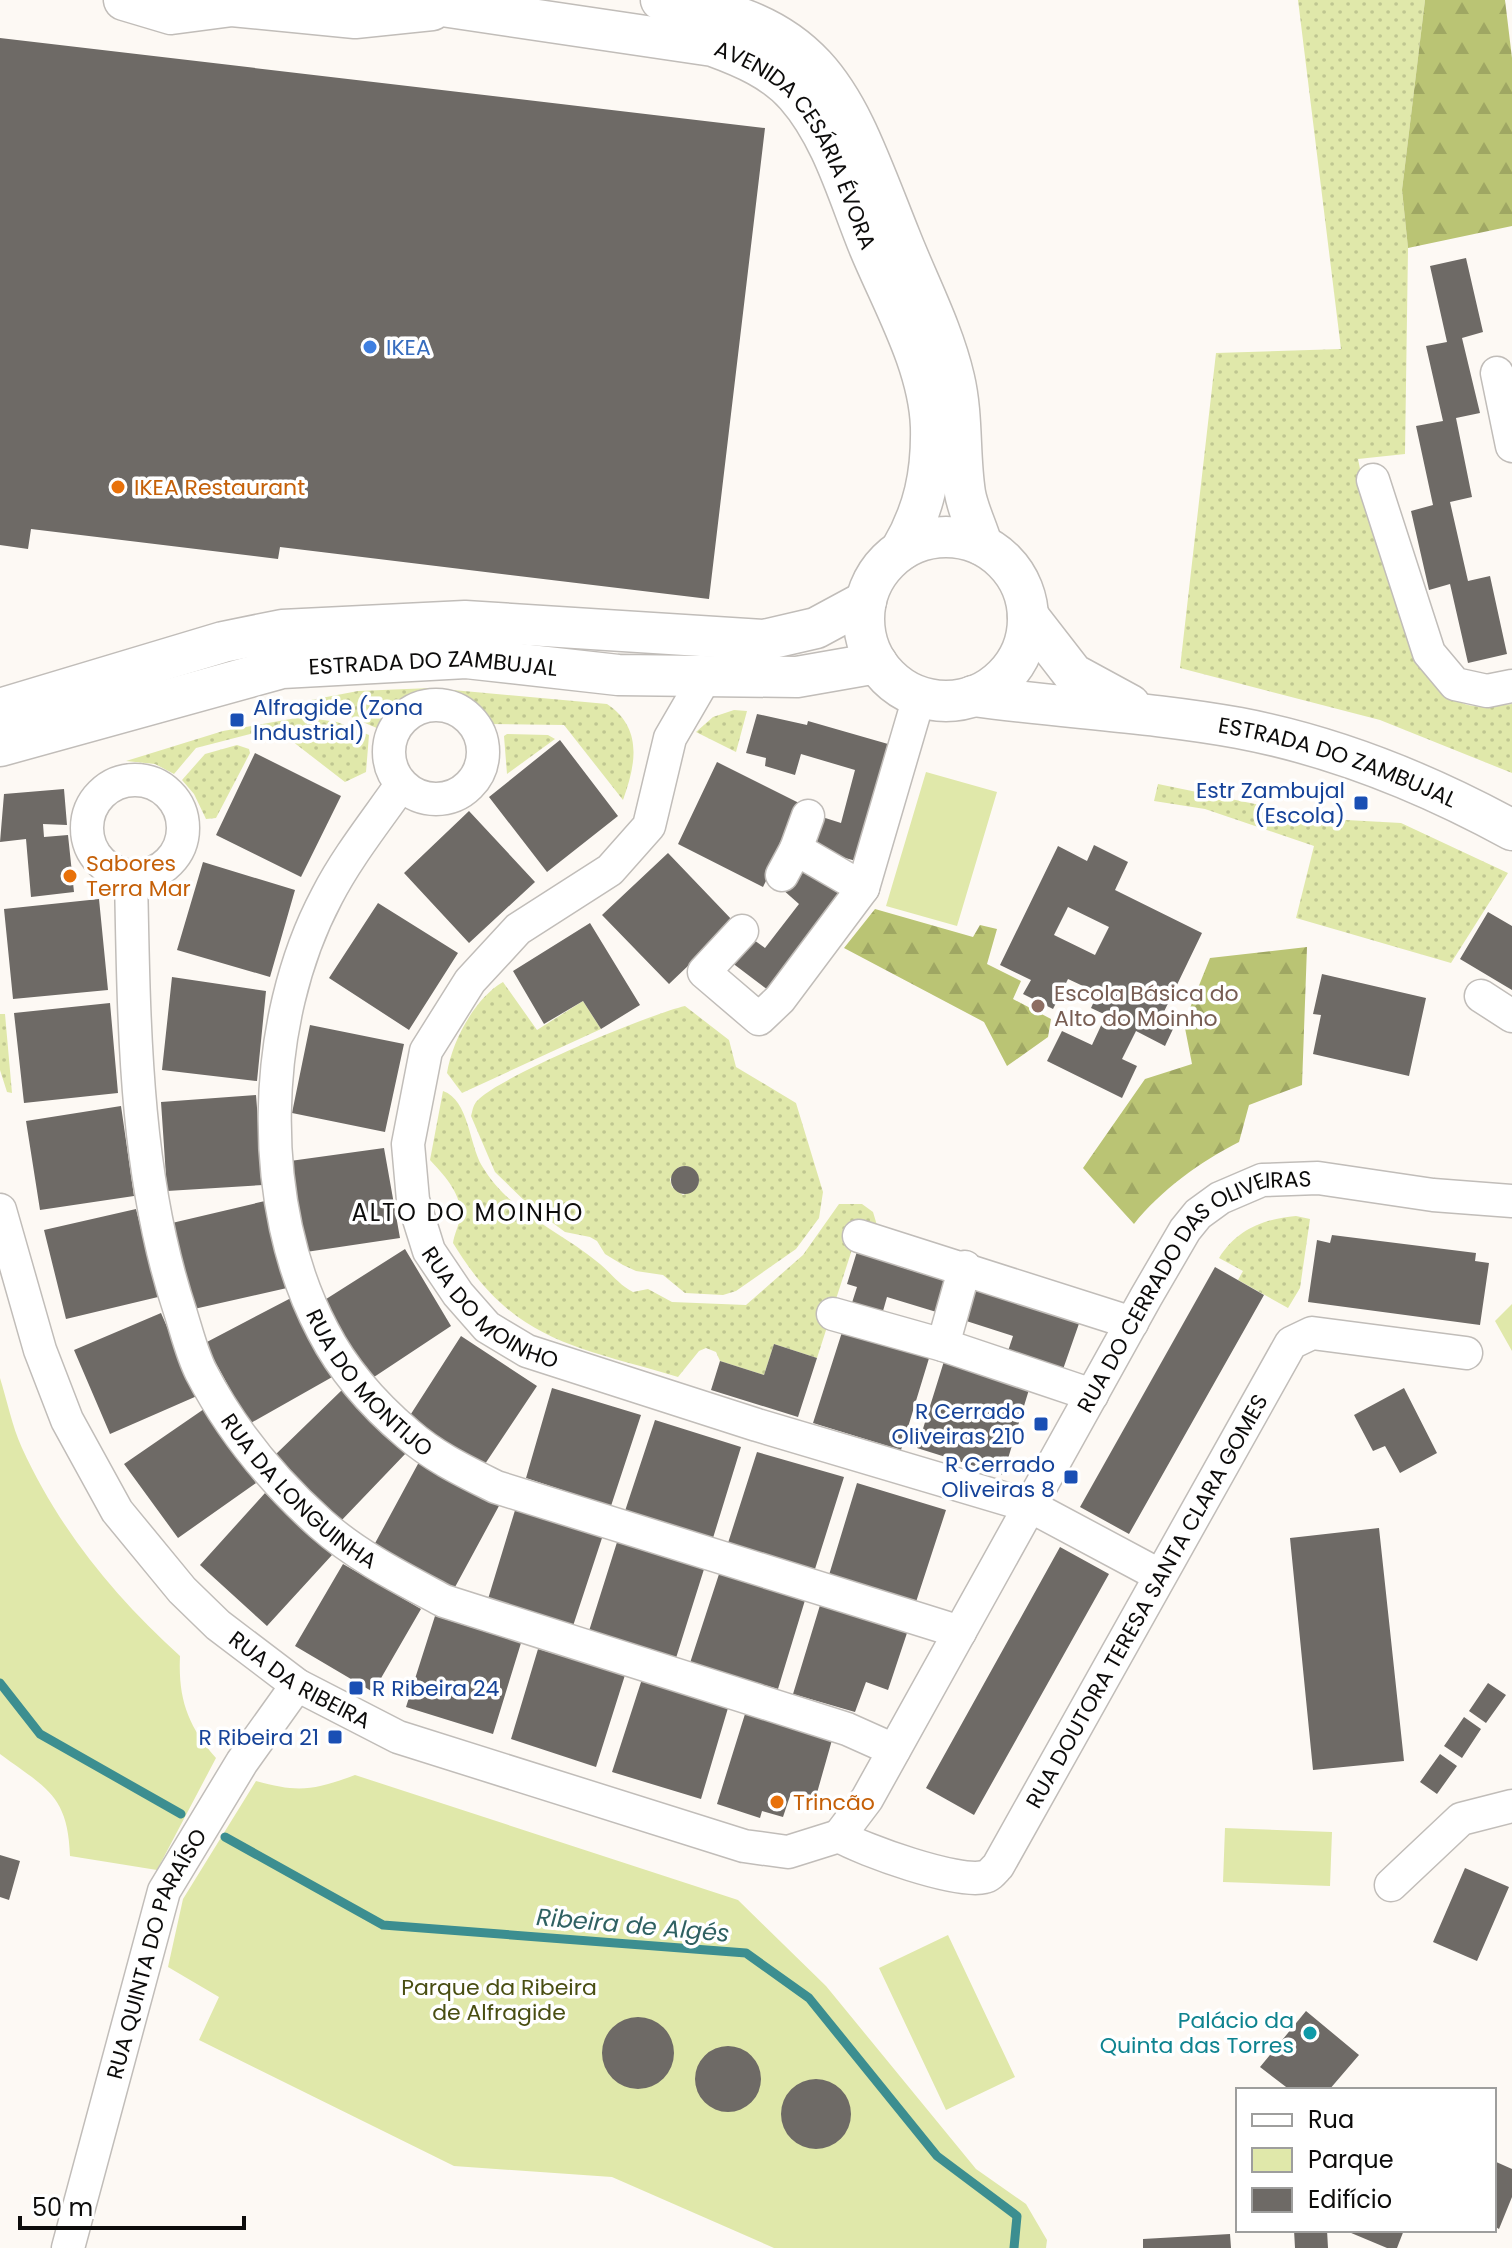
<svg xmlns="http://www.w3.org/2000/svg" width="1512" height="2248" viewBox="0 0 1512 2248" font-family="Poppins,sans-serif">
<defs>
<pattern id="grass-dots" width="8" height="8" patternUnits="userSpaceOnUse" patternTransform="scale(2)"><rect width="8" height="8" fill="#e0e8aa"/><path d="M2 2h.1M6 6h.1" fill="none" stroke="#bfc691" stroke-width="1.8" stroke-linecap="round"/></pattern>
<pattern id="forest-firs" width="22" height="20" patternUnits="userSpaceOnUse" patternTransform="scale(2)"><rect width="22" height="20" fill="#bac474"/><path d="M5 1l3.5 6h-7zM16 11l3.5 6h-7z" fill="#9fa763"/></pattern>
</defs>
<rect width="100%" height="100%" fill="#fdf9f4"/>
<path fill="url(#grass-dots)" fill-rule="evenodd" d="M1298,0H1425L1402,190L1408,248L1405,454L1358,459L1362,479L1431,679C1460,709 1471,709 1512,704V773L1380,720L1180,668L1216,353L1341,349Z
M431,688L607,704C643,728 636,764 623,800L564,725L490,724C467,679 400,687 379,729L335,710L290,704L358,691Z
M734,710L747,711L736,752L696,732L713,717Z
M302,717L337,722L369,735L366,772L345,782L279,731L270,729L196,748L174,774L155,764L126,761L223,731Z
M507,734L548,735L555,739L507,774L504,736Z
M237,745L249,749L250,753L216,818L206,819L194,794L182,780L205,754Z
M1158,784L1328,819L1401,823L1508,873L1451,963L1296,918L1314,846L1205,809L1154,801Z
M503,982L537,1030L583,1001L601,1029L462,1093L447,1073C452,1041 475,998 503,982Z
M685,1006L729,1040L736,1067L796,1103L823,1192L819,1218L796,1249L736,1291L723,1295L685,1293L663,1275L636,1271L623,1265L605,1254L597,1241L590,1237L565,1232L530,1206L495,1172L471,1116C473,1109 473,1104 479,1099C504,1075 647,1015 685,1006ZM686,1166L693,1169L699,1182L696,1189L683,1195L672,1187L670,1179L679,1167Z
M0,1014H5L12,1093L7,1092L0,1070Z
M443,1091C469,1100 469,1144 482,1166C510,1213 559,1230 600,1264C611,1273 619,1285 633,1292L648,1289L672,1302L746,1305L803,1255L839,1204H862L873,1212L879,1232L857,1234L817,1358L774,1344L764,1375L720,1361L716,1352L706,1348L699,1351L678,1377C575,1346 513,1342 453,1243C454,1234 459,1226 460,1217C463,1195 444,1175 430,1160Z
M1296,1216L1310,1219L1300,1288L1288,1308L1238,1280L1243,1271L1219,1258C1237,1229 1264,1219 1296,1216Z"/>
<path fill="url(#forest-firs)" d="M1425,0H1505L1512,58V226L1408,248L1402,190Z
M875,909L973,937L980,925L997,929L987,964L1021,981L1013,999L1051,1019L1048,1037L1007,1066L984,1022L844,948Z
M1307,947L1302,1085L1249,1105L1239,1142C1201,1161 1160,1191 1134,1224L1083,1168L1145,1079L1192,1064L1184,1023L1210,958Z"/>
<path fill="#e0e8aa" d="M926,772L997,792L957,926L886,906Z
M1512,1304V1351L1495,1321Z
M0,1378C7,1400 12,1426 22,1448C59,1529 114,1596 180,1656C178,1699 188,1726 216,1758L157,1870L70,1856C68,1795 46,1788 0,1754Z
M355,1775L738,1900L826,1986L976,2169L1026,2204L1047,2240L1046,2248H774L612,2177L454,2166L199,2040L219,1997L168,1967L183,1899L256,1781C299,1793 314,1790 355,1775Z
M1225,1828L1332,1832L1330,1886L1223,1882Z
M948,1935L1015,2077L946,2110L879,1968Z"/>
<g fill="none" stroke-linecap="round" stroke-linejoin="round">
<path stroke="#3c8e90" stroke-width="9" d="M0,1683L40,1734L181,1814
M225,1837L383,1925L746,1953L809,1998L937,2156L1017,2216L1014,2248"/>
</g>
<path fill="#6e6a66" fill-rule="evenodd" d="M0,38L765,128L709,599L280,547L278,559L31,529L28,549L0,545Z
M1466,258L1483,332L1462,338L1480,413L1456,418L1472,497L1450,502L1468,581L1490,576L1507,654L1468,663L1450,584L1429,590L1411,511L1433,505L1416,426L1443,421L1426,346L1447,342L1430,266Z
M757,714L807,725L808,721L895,746L863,863L810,848L819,816L841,823L855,770L801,754L795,775L765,766L766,758L746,753Z
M560,740L618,816L547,872L489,797Z
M255,753L341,796L301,877L216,835Z
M717,762L803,805L763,887L678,844Z
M64,789L67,825L43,824L44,837L68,835L74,892L31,897L26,839L0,842L4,794Z
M469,811L535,882L469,943L404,873Z
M1094,845L1128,862L1115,890L1202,933L1159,1022L1173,1029L1165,1046L1136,1031L1122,1059L1137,1066L1122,1098L1047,1061L1062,1031L1092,1045L1106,1015L1091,1008L1098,993L1068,979L1053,1009L1023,994L1031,980L1000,965L1058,846L1087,861ZM1068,907L1109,927L1095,955L1054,935Z
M668,853L734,922L669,984L602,915Z
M203,862L295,890L270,977L177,950Z
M801,863L846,896L772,993L727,959L747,935L765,948L799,904L782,889Z
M99,899L108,990L13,999L4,909Z
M378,903L458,953L409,1030L329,978Z
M1488,912L1512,926V990L1460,959Z
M590,923L640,1005L601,1029L583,1001L544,1024L513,971Z
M1322,974L1426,998L1409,1076L1313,1054L1321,1015L1313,1014Z
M172,977L266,991L257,1081L162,1070Z
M110,1003L118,1093L24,1103L14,1013Z
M310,1025L404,1044L385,1132L292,1113Z
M256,1095L263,1185L167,1191L161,1102Z
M121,1106L134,1196L40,1210L26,1121Z
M384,1148L400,1238L306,1252L290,1161Z
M671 1180a14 14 0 1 1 28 0a14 14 0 1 1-28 0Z
M265,1201L287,1288L194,1309L172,1223Z
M136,1209L158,1297L66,1319L44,1230Z
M1332,1235L1476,1253L1475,1261L1489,1263L1480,1325L1308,1302L1317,1240L1330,1243Z
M859,1245L900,1257L897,1266L952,1283L943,1314L887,1297L881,1318L850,1309L857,1287L847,1284Z
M405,1249L451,1326L371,1379L323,1301Z
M1215,1267L1264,1295L1129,1534L1080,1507Z
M966,1287L1024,1306L1028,1293L1082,1315L1061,1375L1006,1357L1013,1336L957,1318Z
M291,1298L334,1376L249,1424L205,1343Z
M161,1313L197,1396L110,1434L74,1350Z
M843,1329L930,1355L901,1450L813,1423Z
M461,1336L537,1386L483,1467L409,1417Z
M774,1344L817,1358L798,1417L711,1390L720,1361L764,1375Z
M945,1358L1031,1383L1003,1475L917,1448Z
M552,1388L641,1415L611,1506L526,1478Z
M1404,1388L1437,1453L1400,1473L1385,1446L1373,1451L1354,1415Z
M343,1389L407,1452L339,1523L274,1456Z
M204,1409L256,1483L178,1538L124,1464Z
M655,1420L741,1447L713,1538L625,1511Z
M757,1452L844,1477L815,1569L728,1543Z
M419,1462L500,1504L454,1589L373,1547Z
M857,1483L946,1510L916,1602L829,1575Z
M265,1493L332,1555L267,1626L200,1565Z
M516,1507L603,1535L573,1626L488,1599Z
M1379,1528L1404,1761L1313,1770L1290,1538Z
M618,1539L705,1566L676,1658L589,1631Z
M1060,1547L1109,1574L974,1815L926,1788Z
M343,1564L421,1609L373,1692L295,1646Z
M720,1571L806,1597L778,1689L690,1663Z
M821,1602L908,1630L888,1690L866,1682L855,1712L793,1694Z
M435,1616L521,1643L493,1734L406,1707Z
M538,1649L625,1675L596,1767L511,1739Z
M642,1679L728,1708L701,1799L612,1772Z
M1488,1683L1506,1695L1486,1723L1469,1711Z
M745,1714L832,1740L815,1800L791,1793L783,1817L762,1811L760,1818L717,1804Z
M1464,1717L1481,1729L1462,1758L1444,1746Z
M1440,1754L1457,1766L1437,1794L1420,1782Z
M0,1855L20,1861L9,1900L0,1897Z
M1465,1868L1509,1887L1477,1961L1433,1942Z
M1306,2011L1359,2055L1329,2090H1290L1260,2067Z
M602 2053a36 36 0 1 1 72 0a36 36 0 1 1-72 0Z
M695 2079a33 33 0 1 1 66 0a33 33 0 1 1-66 0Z
M781 2114a35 35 0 1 1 70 0a35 35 0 1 1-70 0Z
M1494,2161L1512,2169V2197L1499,2229L1494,2226Z
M1294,2230H1327L1328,2248H1295Z
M1344,2230H1404L1397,2248H1387Z
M1230,2234L1231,2248H1143V2239Z"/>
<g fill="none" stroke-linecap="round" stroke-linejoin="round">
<g stroke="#c1bdb9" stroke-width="35">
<g id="minor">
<path d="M1497,373L1512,446"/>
<path d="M1373,480L1429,653L1455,684L1487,691L1512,686"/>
<path id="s1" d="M706,676L670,738L649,826L610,870L518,929L470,981L426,1051L408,1144L413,1200L429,1251L458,1294L487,1327L527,1351L757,1425L1030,1506L1159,1575"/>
<circle cx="436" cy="752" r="47"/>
<circle cx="135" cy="828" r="48"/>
<path id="s2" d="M401,785C376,821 347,857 327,896C260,1022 256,1205 323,1331C343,1370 375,1406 408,1434C434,1457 466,1472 496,1487L960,1632"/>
<path d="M796,849L808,816"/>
<path d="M782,875L796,849L863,888"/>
<path id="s3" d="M131,876C134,1022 134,1175 181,1314C187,1333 192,1354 201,1372C230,1428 273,1481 321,1524C357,1556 401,1578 444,1601L847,1729L894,1750"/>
<path d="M742,931L704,972L759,1019L780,999L863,888L919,697"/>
<path d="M1481,996L1512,1016"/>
<path id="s4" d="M0,1210L40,1350L67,1420L117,1511L182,1590L218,1625L297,1685L398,1737L744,1846L788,1852L839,1836"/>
<path d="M859,1236L1132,1323"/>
<path d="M833,1314L943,1345L1092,1395"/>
<path d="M943,1345L965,1267"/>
<path id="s5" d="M839,1836L867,1799L1146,1297L1185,1230L1198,1214L1220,1198L1262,1180L1318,1178L1433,1195L1512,1201"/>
<path id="s6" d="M839,1836C863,1850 958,1884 984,1877C990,1876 994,1870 998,1866L1291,1343L1312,1333L1466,1353"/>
<path d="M1391,1885L1461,1819L1512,1806"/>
<path id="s7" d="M68,2248L164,1891L242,1762L297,1685"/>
</g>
</g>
<g stroke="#c1bdb9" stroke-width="43">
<g id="tertiary">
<path d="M124,0L171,14L232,6L355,18L432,10"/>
<path id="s8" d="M402,0L713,46C743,57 774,70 796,95C833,137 849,198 870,249C893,304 929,366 931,427C932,473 924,511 901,550"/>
<path d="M661,0C827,22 844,97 900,237C918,283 943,330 954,378C963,416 959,455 965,493C968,510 977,528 982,545"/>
<circle cx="946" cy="619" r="82"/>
<path d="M1028,616L1073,674L1130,705"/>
<path id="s9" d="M973,696C1061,708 1151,712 1239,728C1334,746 1428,784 1512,830"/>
<path d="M0,709L223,642L282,630L465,621L764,640L816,628L866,601"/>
<path id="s10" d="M0,746L282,668L466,658L618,675L797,677L877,663"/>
</g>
</g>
<use href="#minor" stroke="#fff" stroke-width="32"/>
<use href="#tertiary" stroke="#fff" stroke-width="40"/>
</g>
<circle fill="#3f7fe0" stroke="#fff" stroke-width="3" cx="370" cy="347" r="8"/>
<g fill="#e8710a" stroke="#fff" stroke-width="3">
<circle cx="118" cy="487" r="8"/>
<circle cx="70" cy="876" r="8"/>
<circle cx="777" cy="1802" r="8"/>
</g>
<g fill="#1a4fb4" stroke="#fff" stroke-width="3">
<rect x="229" y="712" width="16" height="16" rx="4"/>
<rect x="1353" y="795" width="16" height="16" rx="4"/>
<rect x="1033" y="1416" width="16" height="16" rx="4"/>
<rect x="1063" y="1469" width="16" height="16" rx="4"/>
<rect x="348" y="1680" width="16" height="16" rx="4"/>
<rect x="327" y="1729" width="16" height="16" rx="4"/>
</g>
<circle fill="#8d6e63" stroke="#fff" stroke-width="3" cx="1038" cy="1006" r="8"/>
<circle fill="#0f9aa8" stroke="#fff" stroke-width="3" cx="1310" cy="2033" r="8"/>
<g text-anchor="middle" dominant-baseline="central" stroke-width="7" stroke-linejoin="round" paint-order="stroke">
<g font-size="22" fill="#0d0c0b" stroke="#fff">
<text stroke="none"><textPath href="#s8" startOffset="450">AVENIDA CESÁRIA ÉVORA</textPath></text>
<text stroke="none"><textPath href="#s10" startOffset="444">ESTRADA DO ZAMBUJAL</textPath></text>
<text stroke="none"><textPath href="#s9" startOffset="372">ESTRADA DO ZAMBUJAL</textPath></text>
<text stroke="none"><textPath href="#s5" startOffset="666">RUA DO CERRADO DAS OLIVEIRAS</textPath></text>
<text stroke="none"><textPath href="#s1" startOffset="774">RUA DO MOINHO</textPath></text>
<text stroke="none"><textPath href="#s2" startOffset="654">RUA DO MONTIJO</textPath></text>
<text stroke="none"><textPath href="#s3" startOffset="660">RUA DA LONGUINHA</textPath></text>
<text stroke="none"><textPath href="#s6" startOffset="474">RUA DOUTORA TERESA SANTA CLARA GOMES</textPath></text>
<text stroke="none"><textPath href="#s4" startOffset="576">RUA DA RIBEIRA</textPath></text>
<text stroke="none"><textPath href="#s7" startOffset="308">RUA QUINTA DO PARAÍSO</textPath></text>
</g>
<g font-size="22" fill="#366cbe" stroke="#fff" text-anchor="start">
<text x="386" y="347">IKEA</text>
</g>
<g font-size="22" fill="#c56008" stroke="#fff" text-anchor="start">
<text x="134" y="487">IKEA Restaurant</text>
<text x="86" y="863">Sabores<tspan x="86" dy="25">Terra Mar</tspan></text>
<text x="793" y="1802">Trincão</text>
</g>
<g font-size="22" fill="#164399" stroke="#fff" text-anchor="end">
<text x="253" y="707" text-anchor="start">Alfragide (Zona<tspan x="253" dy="25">Industrial)</tspan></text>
<text x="1345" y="790">Estr Zambujal<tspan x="1345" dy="25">(Escola)</tspan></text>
<text x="1025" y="1411">R Cerrado<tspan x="1025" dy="25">Oliveiras 210</tspan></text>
<text x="1055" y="1464">R Cerrado<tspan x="1055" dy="25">Oliveiras 8</tspan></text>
<text x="372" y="1688" text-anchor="start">R Ribeira 24</text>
<text x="319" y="1737">R Ribeira 21</text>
</g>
<g font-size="22" fill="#785e54" stroke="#fff" text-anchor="start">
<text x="1054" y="993">Escola Básica do<tspan x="1054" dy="25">Alto do Moinho</tspan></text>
</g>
<g font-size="22" fill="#494e12" stroke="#fff">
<text x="499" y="1987">Parque da Ribeira<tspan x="499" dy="25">de Alfragide</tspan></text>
</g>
<g font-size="22" fill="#0d838f" stroke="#fff" text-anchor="end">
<text x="1294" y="2020">Palácio da<tspan x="1294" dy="25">Quinta das Torres</tspan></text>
</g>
<g font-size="24" letter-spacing="2" fill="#0d0c0b" stroke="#fff">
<text x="468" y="1212">ALTO DO MOINHO</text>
</g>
<g font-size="24" font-style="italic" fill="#2f6162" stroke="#fff">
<text transform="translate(633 1925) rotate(5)">Ribeira de Algés</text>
</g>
</g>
<rect x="1236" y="2088" width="260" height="144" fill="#ffffff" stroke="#9e9e9d" stroke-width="2"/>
<rect x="1252" y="2114" width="40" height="12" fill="#ffffff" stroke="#9e9e9d" stroke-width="2"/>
<text x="1308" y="2128" font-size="24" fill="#0d0c0b">Rua</text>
<rect x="1252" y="2148" width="40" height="24" fill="#e0e8aa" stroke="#9e9e9d" stroke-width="2"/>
<text x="1308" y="2168" font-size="24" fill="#0d0c0b">Parque</text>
<rect x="1252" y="2188" width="40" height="24" fill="#6e6a66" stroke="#9e9e9d" stroke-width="2"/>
<text x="1308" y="2208" font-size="24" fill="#0d0c0b">Edifício</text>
<path d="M20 2216v12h224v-12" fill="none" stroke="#0d0c0b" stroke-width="4"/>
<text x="32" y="2216" font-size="24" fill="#0d0c0b" stroke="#ffffff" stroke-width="6" paint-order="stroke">50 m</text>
</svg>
